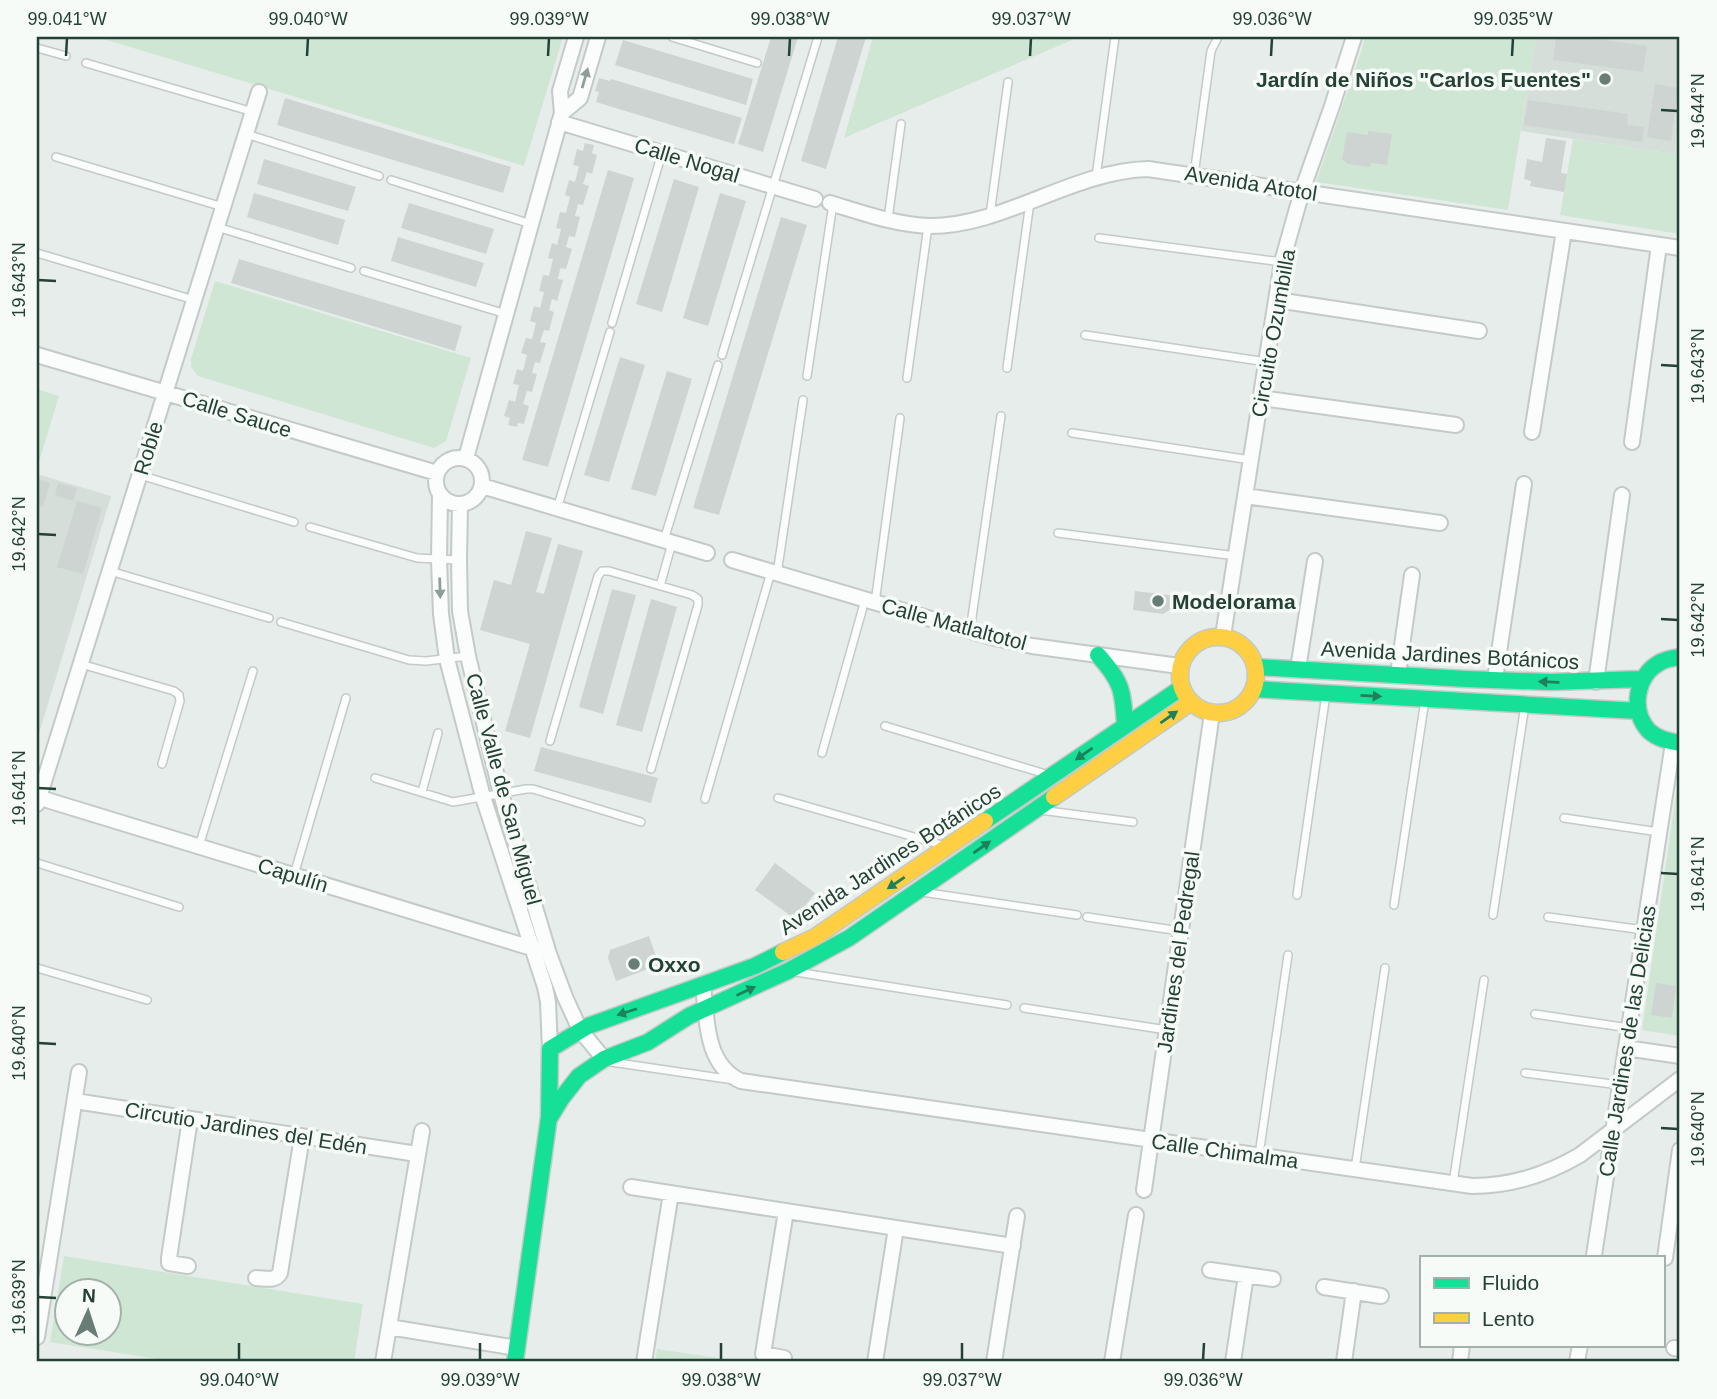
<svg xmlns="http://www.w3.org/2000/svg" width="1717" height="1399" viewBox="0 0 1717 1399" font-family="Helvetica,sans-serif">
<rect width="100%" height="100%" fill="#e7edea"/>
<path fill="#d5ded9" d="M1536,37H1680V113L1674,154L1521,131Z
M37,474L111,496L37,740Z"/>
<path fill="#d0e6d5" fill-rule="evenodd" d="M97,37H563L524,166Z
M873,37H1079L844,138Z
M1365,37H1536L1508,210L1316,182L1361,52Z
M1680,113V234L1560,215L1573,139L1674,154Z
M215,281L471,358L446,441L434,448L198,376L191,367V359Z
M37,389L59,396L39,462H37Z
M1680,772V1036L1642,1030L1679,773Z
M64,1256L363,1304L354,1362H176L50,1342ZM108,1290V1332H66V1290Z
M657,1349L745,1362H655Z"/>
<path fill="#ced4d1" d="M771,37H798L763,152L738,144Z
M838,37H866L826,169L801,161Z
M1556,37H1582L1647,46L1643,72L1553,60Z
M623,40L753,79L746,105L615,65Z
M599,78L610,81L611,79L742,118L734,144L596,102L599,92L595,91Z
M1655,84L1678,88L1671,141L1647,137Z
M285,98L511,167L503,193L277,125Z
M1528,100L1628,114L1627,125L1644,127L1642,142L1524,125Z
M1368,131L1392,134L1387,165L1371,163L1370,167L1348,164L1342,159L1347,132L1368,135Z
M1546,138L1566,141L1561,173L1567,174L1564,192L1530,186L1531,181L1524,179L1527,159L1542,162Z
M585,143L594,145L592,153L597,155L592,174L587,172L583,184L589,186L583,205L578,204L575,216L580,217L575,237L569,236L566,247L572,249L566,269L561,268L560,269L558,279L563,280L557,301L552,299L549,310L554,312L549,331L544,330L540,342L546,343L540,363L535,362L532,373L537,374L532,392L527,391L523,404L529,406L524,424L518,423L517,427L508,425L510,418L504,416L509,400L515,402L519,385L513,384L517,369L523,371L527,355L521,353L526,338L532,339L536,323L530,321L534,306L540,308L544,292L539,291L543,275L549,276L553,259L548,258L552,243L557,245L561,229L556,228L560,212L566,213L570,197L565,195L569,180L575,182L579,166L573,165L577,149L583,151Z
M264,159L356,187L348,211L257,184Z
M608,170L634,178L548,467L522,460Z
M674,179L699,187L662,312L636,304Z
M254,193L345,220L338,245L247,217Z
M720,193L746,201L708,326L683,318Z
M409,203L494,229L486,254L401,228Z
M781,217L807,225L719,515L693,508Z
M398,237L484,263L476,287L391,261Z
M239,259L462,326L455,351L231,283Z
M620,357L645,365L609,482L584,475Z
M667,371L692,379L656,496L631,489Z
M37,479L50,483L43,507L37,505Z
M58,483L77,488L73,501L55,495Z
M77,501L102,508L83,574L57,567Z
M526,531L552,538L536,592L544,594L558,544L583,551L530,738L505,731L530,644L480,630L494,580L511,585Z
M612,589L636,595L603,714L579,707Z
M1135,591L1185,597L1178,605L1163,614L1133,610Z
M651,599L677,607L642,732L616,725Z
M541,747L658,778L651,803L534,771Z
M775,863L815,893L795,919L755,890Z
M649,936L659,965L616,981L608,958L610,950Z
M1656,983L1676,986L1672,1018L1651,1015Z"/>
<g fill="none" stroke-linecap="round" stroke-linejoin="round">
<g stroke="#c4cac7" stroke-width="10">
<path id="lane" d="M672,37L757,63
M37,48L66,56
M86,63L253,112
M246,134L379,176
M56,157L223,207
M1194,175L1211,51L1218,37
M1096,177L1115,37
M391,180L531,224
M990,215L1008,82
M888,219L901,124
M217,227L351,268
M1099,238L1282,262
M37,253L194,300
M364,271L506,314
M612,323L662,153
M1085,335L1267,362
M722,355L818,37
M1007,368L1030,202
M807,376L833,204
M907,378L928,226
M1072,433L1251,460
M140,475L294,522
M557,509L610,332
M310,527L417,558L458,560
M1058,533L1236,556
M664,540L718,365
M110,571L269,618
M777,574L803,400
M660,586L672,543
M875,603L900,418
M281,622L409,660L426,661L468,656
M970,631L1001,416
M81,664L174,691L179,695L180,701L162,764
M885,726L1049,775
M550,741L598,576L602,571H609L692,595L698,599V605L651,769
M822,753L865,600
M375,778L453,802L526,789H533L641,822
M422,792L438,733
M778,798L942,845
M705,799L771,572
M1040,810L1133,822
M1564,818L1659,832
M199,846L253,671
M37,863L179,907
M294,875L346,698
M922,892L1077,915
M1297,895L1326,694
M1394,905L1425,700
M1493,915L1525,705
M1087,917L1180,931
M1548,917L1644,930
M37,968L147,1000
M796,972L1007,1005
M1024,1008L1167,1030
M1535,1014L1629,1028
M611,1062L734,1080
M1525,1073L1620,1085
M1259,1155L1288,955
M1355,1169L1385,968
M1453,1183L1484,980"/>
</g>
<g stroke="#c4cac7" stroke-width="18">
<path id="street" d="M562,113L580,98L598,37
M559,122L815,199
M830,203C863,213 896,225 930,226C1005,226 1072,171 1148,169L1680,248
M1277,300L1479,331
M37,355L437,473
M1261,398L1456,425
M1532,432L1564,231
M1632,442L1659,245
M466,458L562,113L560,91L576,37
M436 481a23 23 0 1 1 46 0a23 23 0 1 1-46 0Z
M482,486L707,553
M440,495L439,560L441,614L447,659L483,797L545,987L548,1002L550,1049
M1245,496L1440,523
M460,504L459,560L460,611L468,656L501,794L549,954L565,997L580,1030L604,1059
M732,560L995,638L1032,646L1179,666
M1223,636L1282,262L1302,191L1332,106L1354,37
M1298,669L1315,561
M1398,674L1412,575
M1495,679L1524,484
M1596,682L1622,495
M37,797L538,950
M37,804L259,92
M703,986C707,1019 705,1065 741,1081L1472,1186C1511,1186 1546,1175 1580,1155L1680,1079
M1626,1048L1680,1056
M75,1101L417,1154
M631,1187L1013,1246
M1144,1190L1212,713
M1594,1255L1673,743
M1665,1258L1680,1150
M188,1266L169,1263V1258L190,1119
M1210,1270L1273,1279
M256,1278C264,1278 275,1282 280,1273L302,1137
M1324,1287L1381,1296
M389,1327L517,1348
M37,1337L79,1072
M1674,1348L1680,1349
M784,1358L763,1354L786,1211
M383,1362L422,1131
M644,1362L671,1193
M875,1362L896,1228
M994,1362L1017,1216
M1112,1362L1136,1215
M1233,1362L1246,1275
M1344,1362L1354,1291
M1460,1362L1462,1345
M1577,1362L1580,1345"/>
</g>
<g stroke="#c2cac7" stroke-width="19">
<path id="fast" d="M1098,655C1122,682 1123,690 1125,726
M1680,657C1673,658 1665,659 1659,663C1636,676 1630,711 1649,731C1658,739 1668,741 1680,743
M1256,667L1466,679L1550,682L1641,679
M1254,689L1638,711
M985,821L1181,688
M550,1117L561,1099L579,1076L604,1059L648,1042L689,1016L788,971L849,938L1054,797
M515,1362L549,1117L550,1049L588,1026L755,966L783,952"/>
</g>
<g stroke="#c2cac7" stroke-width="19">
<path id="slow" d="M1180 675a38 38 0 1 1 76 0a38 38 0 1 1-76 0Z
M1054,797L1190,703
M783,952L815,937L985,821"/>
</g>
<use href="#lane" stroke="#fbfcfc" stroke-width="7"/>
<use href="#street" stroke="#fbfcfc" stroke-width="14"/>
<use href="#fast" stroke="#16e098" stroke-width="16"/>
<use href="#slow" stroke="#ffcf43" stroke-width="16"/>
</g>
<defs><path id="oneway-solid" d="M-6-.8H1V-3.2L6.5 0L1 3.2V.8H-6Z" transform="scale(1.75)"/></defs>
<g fill="#909e99">
<use href="#oneway-solid" transform="translate(585 78) rotate(-74)"/>
<use href="#oneway-solid" transform="translate(440 588) rotate(88)"/>
</g>
<g fill="#1e815d">
<use href="#oneway-solid" transform="translate(1549 682) rotate(-178)"/>
<use href="#oneway-solid" transform="translate(1371 696) rotate(3)"/>
<use href="#oneway-solid" transform="translate(1169 717) rotate(-35)"/>
<use href="#oneway-solid" transform="translate(1084 754) rotate(145)"/>
<use href="#oneway-solid" transform="translate(982 847) rotate(-35)"/>
<use href="#oneway-solid" transform="translate(896 883) rotate(146)"/>
<use href="#oneway-solid" transform="translate(746 991) rotate(-25)"/>
<use href="#oneway-solid" transform="translate(627 1012) rotate(162)"/>
</g>
<path fill="none" stroke="#244136" stroke-width="2.5" d="M66,56L67,38M307,56L308,38M548,56L549,38M789,56L790,38M1030,56L1031,38M1271,56L1272,38M1512,56L1513,38M1661,110L1678,111M38,280L56,281M1661,365L1678,366M38,534L56,535M1661,619L1678,620M38,788L56,789M1661,873L1678,874M38,1043L56,1044M1661,1128L1678,1129M38,1297L56,1298M239,1360V1343M480,1360V1343M721,1360V1343M962,1360V1343M1203,1360L1204,1343"/>
<g fill="#687d75" stroke="#f6fbf8" stroke-width="2.5">
<circle cx="1605" cy="79" r="7"/>
<circle cx="1158" cy="601" r="7"/>
<circle cx="634" cy="964" r="7"/>
</g>
<g text-anchor="middle" dominant-baseline="central" stroke-width="7" stroke-linejoin="round" paint-order="stroke">
<g font-size="21" font-weight="bold" fill="#244136" stroke="#f6fbf8" text-anchor="start">
<text x="1591" y="79" text-anchor="end">Jardín de Niños "Carlos Fuentes"</text>
<text x="1172" y="601">Modelorama</text>
<text x="648" y="964">Oxxo</text>
</g>
<g font-size="21" fill="#244136" stroke="#f6fbf8">
<text transform="translate(687 160) rotate(17)">Calle Nogal</text>
<text transform="translate(1251 183) rotate(9)">Avenida Atotol</text>
<text transform="translate(1273 333) rotate(-80)">Circuito Ozumbilla</text>
<text transform="translate(237 414) rotate(17)">Calle Sauce</text>
<text transform="translate(148 448) rotate(-73)">Roble</text>
<text transform="translate(954 624) rotate(15)">Calle Matlaltotol</text>
<text transform="translate(1450 655) rotate(3)">Avenida Jardines Botánicos</text>
<text transform="translate(504 789) rotate(75)">Calle Valle de San Miguel</text>
<text transform="translate(890 859) rotate(-33)">Avenida Jardines Botánicos</text>
<text transform="translate(293 875) rotate(17)">Capulín</text>
<text transform="translate(1178 952) rotate(-82)">Jardines del Pedregal</text>
<text transform="translate(1627 1041) rotate(-81)">Calle Jardines de las Delicias</text>
<text transform="translate(246 1128) rotate(9)">Circutio Jardines del Edén</text>
<text transform="translate(1225 1151) rotate(8)">Calle Chimalma</text>
</g>
</g>
<rect width="1717" height="1399" fill="none" stroke="#f6fbf8" stroke-width="77"/>
<rect x="1420" y="1256" width="245" height="91" fill="#f6fbf8" stroke="#a2b1aa" stroke-width="2"/>
<rect x="1434" y="1278" width="35" height="10" fill="#16e098" stroke="#a2b1aa" stroke-width="2"/>
<text x="1482" y="1290" font-size="21" fill="#244136">Fluido</text>
<rect x="1434" y="1313" width="35" height="10" fill="#ffcf43" stroke="#a2b1aa" stroke-width="2"/>
<text x="1482" y="1326" font-size="21" fill="#244136">Lento</text>
<g transform="translate(88 1312) rotate(3)"><circle r="33" fill="#f6fbf8" stroke="#a2b1aa" stroke-width="2"/>
<path d="M0-5L12 26L0 18L-12 26Z" fill="#687d75"/>
<text y="-10" font-size="19" font-weight="bold" text-anchor="middle" fill="#244136">N</text>
</g>
<rect x="38" y="38" width="1640" height="1322" fill="none" stroke="#244136" stroke-width="2.5"/>
<g font-size="18" text-anchor="middle" fill="#244136">
<text x="67" y="25">99.041°W</text>
<text x="308" y="25">99.040°W</text>
<text x="549" y="25">99.039°W</text>
<text x="790" y="25">99.038°W</text>
<text x="1031" y="25">99.037°W</text>
<text x="1272" y="25">99.036°W</text>
<text x="1513" y="25">99.035°W</text>
<text transform="translate(1698 111) rotate(-90)" y="6">19.644°N</text>
<text transform="translate(19 280) rotate(-90)" y="6">19.643°N</text>
<text transform="translate(1698 366) rotate(-90)" y="6">19.643°N</text>
<text transform="translate(19 534) rotate(-90)" y="6">19.642°N</text>
<text transform="translate(1698 620) rotate(-90)" y="6">19.642°N</text>
<text transform="translate(19 788) rotate(-90)" y="6">19.641°N</text>
<text transform="translate(1698 874) rotate(-90)" y="6">19.641°N</text>
<text transform="translate(19 1043) rotate(-90)" y="6">19.640°N</text>
<text transform="translate(1698 1129) rotate(-90)" y="6">19.640°N</text>
<text transform="translate(19 1297) rotate(-90)" y="6">19.639°N</text>
<text x="239" y="1386">99.040°W</text>
<text x="480" y="1386">99.039°W</text>
<text x="721" y="1386">99.038°W</text>
<text x="962" y="1386">99.037°W</text>
<text x="1203" y="1386">99.036°W</text>
</g>
</svg>
